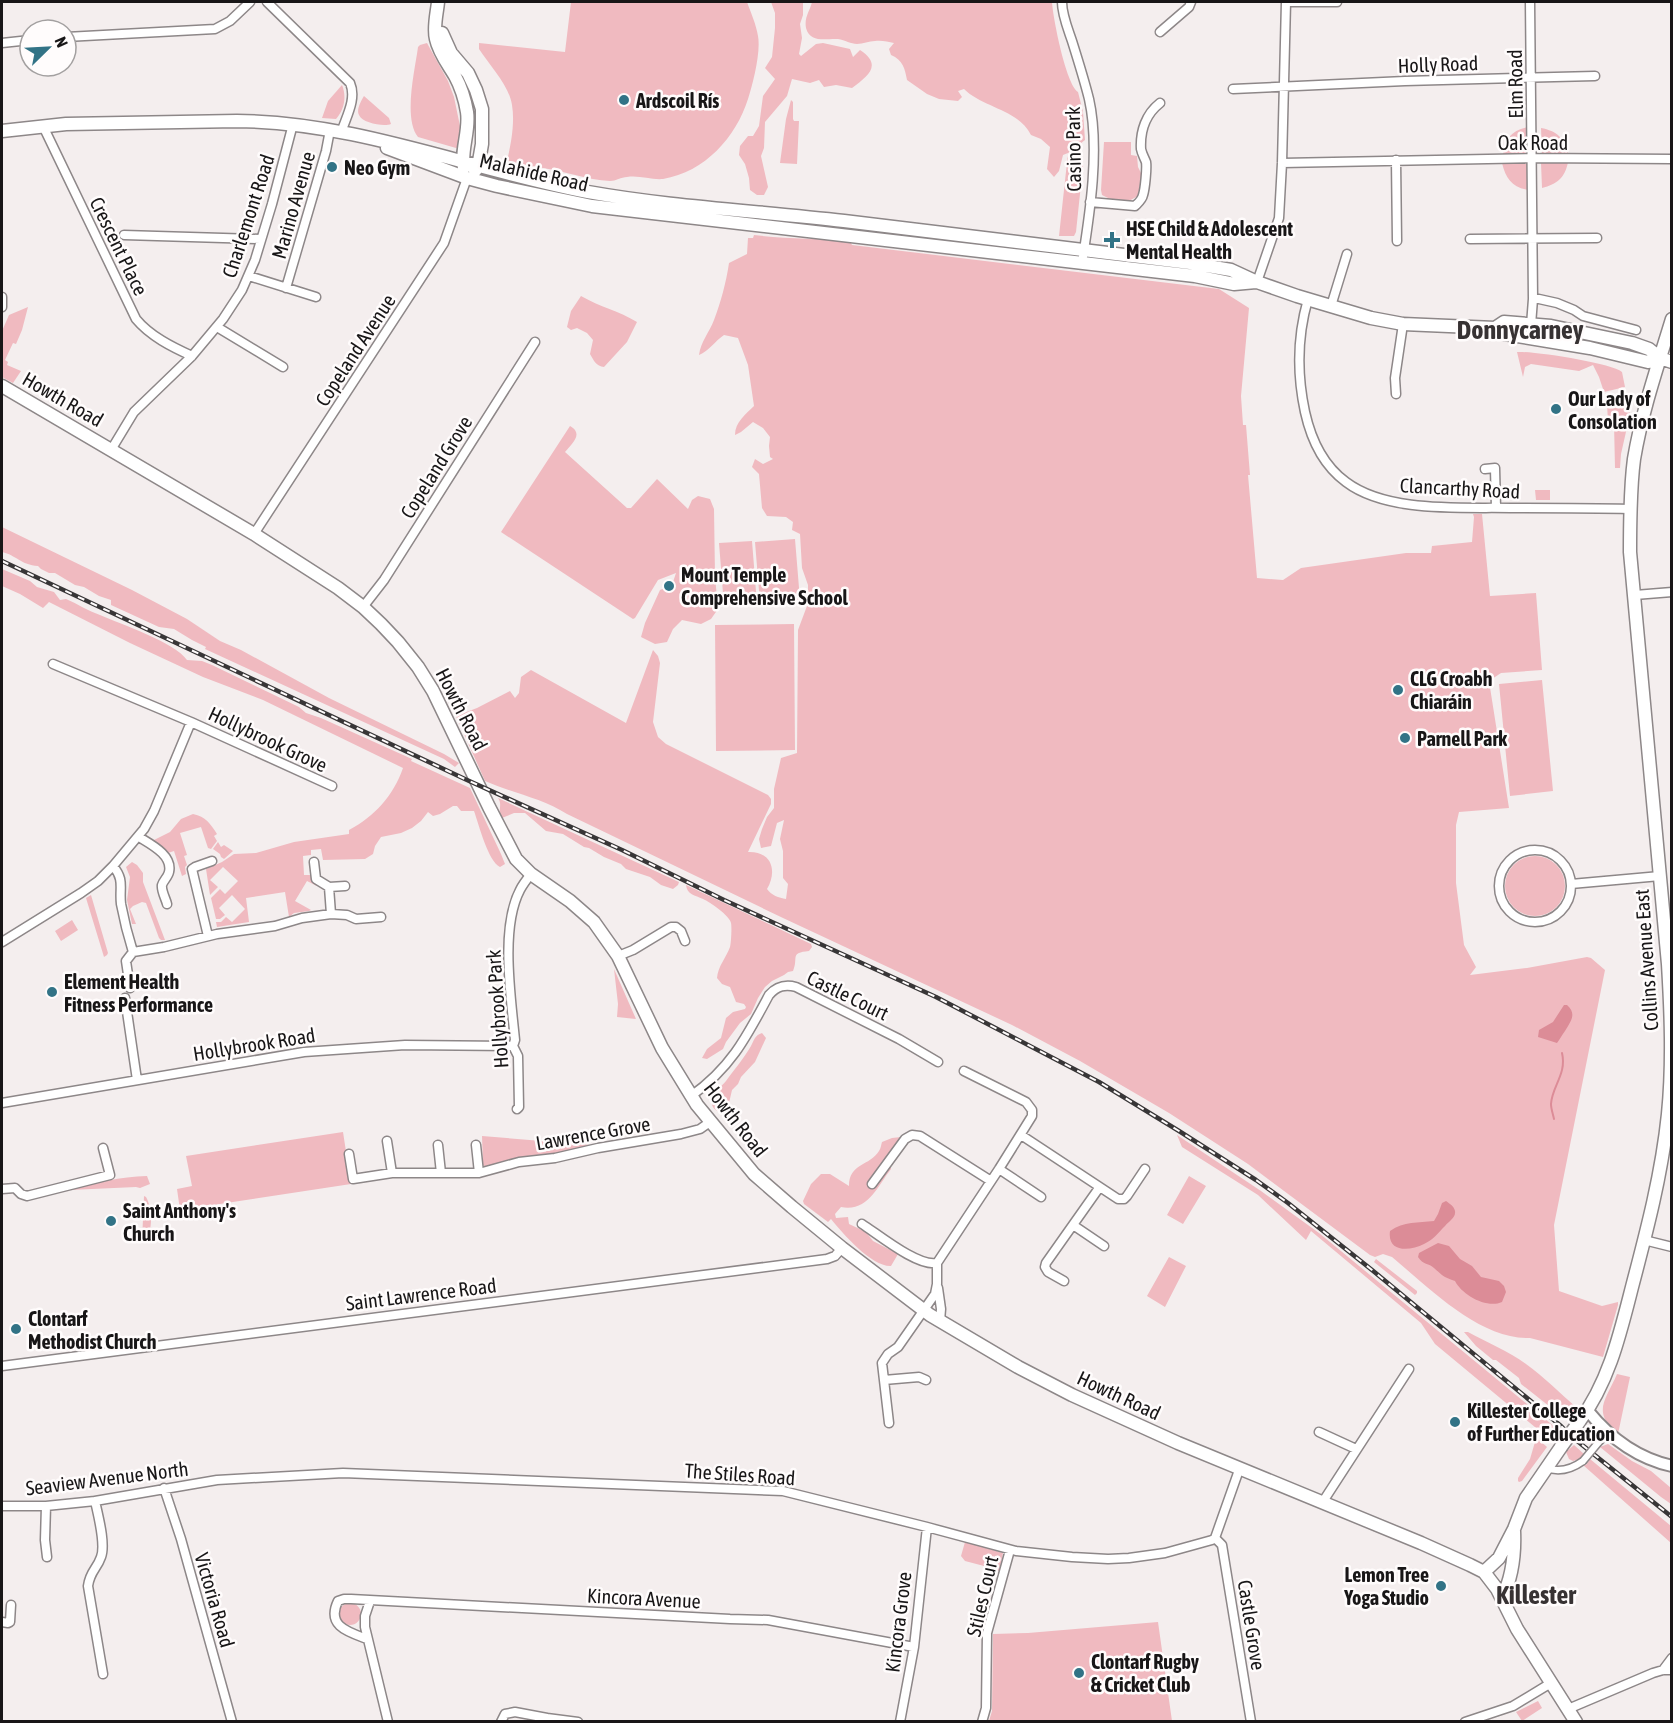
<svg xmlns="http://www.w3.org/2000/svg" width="1673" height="1723" viewBox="0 0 1673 1723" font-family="'Asap Condensed',sans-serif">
<rect width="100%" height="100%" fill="#f4eeee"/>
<path fill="#f0bac0" d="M571,2H747C751,13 756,24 758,36C761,52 753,83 748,99C736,137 705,172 663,179C651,180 639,175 627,177C621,177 616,181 610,181C587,180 565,171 543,168C530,166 520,165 507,161C511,144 515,123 512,105C509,85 490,66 479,49V43L565,52Z
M771,2H805L803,3V15L800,24L802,38L799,54L801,56L816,44L823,43L850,49L853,57L860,50C883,65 868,76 852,88L836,85L824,87L819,80L810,83L792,79L787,96L765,122L764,148L761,156L768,187L764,195H757L750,190L749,178L745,164L739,155L740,146L748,136H753L759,126L763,96L775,79L765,68L772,57L775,28V13Z
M812,2H1052C1053,18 1066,84 1078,92L1083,112L1085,140L1072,150L1082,162L1083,165L1076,232L1074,236H1059L1068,153L1063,155L1059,171L1054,177L1047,169L1050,147L1041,139L1031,135C1018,109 983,108 964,89L958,91L962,97L958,101L939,99L927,94L907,80C905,69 903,60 891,55L889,49L894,43C888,42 882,40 875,41C869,41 863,44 857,44C851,44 845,40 838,39C828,38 810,44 806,28C804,17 810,11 812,2Z
M427,43L448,81L454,97L460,126V137L458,147L456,148L418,137C403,118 415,70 418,47L420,45Z
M342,85C347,97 344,110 336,119L322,118L328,101Z
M364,96L389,118L391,124C384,127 362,123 359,115C356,110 361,101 364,96Z
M791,100L793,102V119L794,121H799L797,164L780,163L786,119Z
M1528,127V154L1503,155C1504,139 1512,130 1528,127Z
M1541,128C1557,131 1564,138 1568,153H1542Z
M1104,142H1131V155L1137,156L1138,167L1142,175L1138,196L1127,202L1108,200V198L1102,195L1101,190Z
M1568,162C1565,178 1557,184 1542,188L1541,163Z
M1502,163L1528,164V190C1512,187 1506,179 1502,163Z
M754,235C786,239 818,238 850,241L852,245L1219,289L1249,308L1241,396L1243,425H1246L1250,475H1248L1257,578L1283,580L1301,568L1406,553H1431L1432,546L1472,542L1474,517L1473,514H1482L1490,596L1536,593L1542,670L1501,673L1489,681L1509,808L1459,812L1456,825V883L1464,945L1476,967L1470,975L1527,968L1587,957L1591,958L1605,970L1554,1225L1559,1291L1602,1306L1618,1302V1305L1603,1357L1530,1338C1480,1340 1428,1287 1392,1257L1383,1254L1375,1257L1370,1255L1248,1164L1169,1113L1080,1061L1012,1025L783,918L567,814C542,798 512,793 485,781L456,716L477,708L510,691L515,698L519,693L521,677L531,670L626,723L653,650L658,656L660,663L653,722L658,737L666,744L768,795L771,799V804L748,852C771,851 778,870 767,889C771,895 779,898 786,899L788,884L783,878V851L780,839L784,820L777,823L771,846L761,848L759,839L762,829L767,817L774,808V789L781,758L797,753L798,630L807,606L808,595V585L802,568L800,534L792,530L793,522L786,517L767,516L762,508L759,474L752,467L755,459L763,464L773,459L770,457L769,446L770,437L763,428L753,422L741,432L735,435C735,422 746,414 754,406L748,365L738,338L724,335C715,341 709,351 699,355C701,341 709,333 714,320C721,301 726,283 729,263L747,254L748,238H753Z
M581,296C600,307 619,311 637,322L627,342L604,367C596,366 594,361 590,354L593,340L587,333L577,328L571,330L567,327L571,311Z
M28,307L22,330L16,344L13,343L5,360L8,362L7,365L21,371L13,383L2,377V331L9,315Z
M1517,352C1533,351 1611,363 1622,372L1625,387L1604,392L1599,377L1593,365L1579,371L1531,364L1525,367L1523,377Z
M1627,399L1630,414L1621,454L1620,468H1615L1614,423H1608L1607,403Z
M570,426C584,434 572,443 565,452L627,508H631L657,479L688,509L692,500L698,496L710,499L714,509L715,576L718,609L711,619L701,624L682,620L673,629L667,642L655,644L641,637L645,623L660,590L672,585L676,573L658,580L635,618L633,619L501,532Z
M1535,490H1550V500H1536Z
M2,527L132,590L187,619L220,641L241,650L329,698L444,754L459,763L455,767L444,759L205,649L206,647L192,640L174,629L159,627L111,605V600L99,596L84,587L75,585L55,573H49L41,569L38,566C21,565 16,555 2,552Z
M795,539L800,600L760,603L755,542Z
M752,541L757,604L724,606L719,543Z
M2,569L30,581L37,587L54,592L60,600L66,599C78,604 88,611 100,615C120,624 175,642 187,660L202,661L212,665L299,707L306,713L321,718L412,759L411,761L470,788L501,854L505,864L500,867C488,861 479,825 474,811H461L457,806H453L440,814L433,816L428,812L421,821L412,828L401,833L381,837L375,846L373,854L365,859L323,860L321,849L311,850V855L303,856L304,875H310L317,886L307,881L295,901L311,910L309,911L294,913L289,917L285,892L246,898L249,922L217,927L216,922H221L226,917L232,922L245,909L232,895L219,908L225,915L220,919H216L211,898L220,889L225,894L238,881L223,867L210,880L218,887L210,895L206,869L222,862L234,854L256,853L294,842L349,834V830C375,816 393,796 403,768L263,700L203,677L130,643L49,602L43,608L20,594L2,586Z
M794,624L795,750L716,751L715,625Z
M1542,680L1553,791L1510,796L1499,684Z
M498,798L679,882L678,885L673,889L661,885L650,877L626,869L621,864L604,857L589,848L584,847L563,834L546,831L525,813H514L502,818C497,810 503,805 498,798Z
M193,814C206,817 210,823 217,834L214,836L217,841L211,849L208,848L201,827L180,833L187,855L184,856L187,865L185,867L186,874L182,876L174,851L168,853L152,841L170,832L181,819Z
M218,842L221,847L224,845L233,851L224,859L221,857L220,854L213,849Z
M1505 886a30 30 0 1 1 60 0a30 30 0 1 1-60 0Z
M132,862L137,865L143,873V882L165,940H161L159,938L146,903L142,902L133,906L130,909L136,924H132L127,900L130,877L126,867Z
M686,885L811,944L812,947L809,951C789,953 799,957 793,971L788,972L784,975L772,981L765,987L758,998L751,1014L740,1023L726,1042L723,1049L707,1059L702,1058L707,1049L721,1038L726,1018L733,1012L745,1009L746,1007L744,1004L736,1002L730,987L722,984L717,978C718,966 726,958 730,947C731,944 732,927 731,923C730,916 710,902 703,899C695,895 687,895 686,885Z
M91,895L108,953L107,955L104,957L86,898Z
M72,920L78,930L61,941L55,931Z
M614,969L636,1019L617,1017L618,1004Z
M762,1033L766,1038L755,1062L741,1077L738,1084L732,1090L729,1103L724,1110L717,1111C713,1108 711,1105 712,1100C714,1091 721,1087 726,1081C734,1070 744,1058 751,1046C754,1040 755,1035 762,1033Z
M343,1132L351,1184L180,1210L177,1189L192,1186L186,1156Z
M1177,1135L1261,1191L1319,1233L1550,1423L1559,1431L1556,1435L1547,1437L1435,1344L1421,1323L1311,1231L1306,1240L1258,1195L1182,1147Z
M482,1136L591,1145L557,1153L516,1159L486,1168L483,1165Z
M901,1137L900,1142L889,1155L891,1169C877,1187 868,1212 841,1207L835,1214L836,1218L848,1217L849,1224L866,1232L873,1241L898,1254L891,1266C872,1267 843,1234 831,1219L828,1222L804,1204L803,1201L811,1184L821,1174H830L849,1186C849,1163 870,1166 879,1151C881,1148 881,1145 882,1142L892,1138Z
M147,1176L150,1184L140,1188L136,1187L70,1190C96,1182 120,1177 147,1176Z
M1189,1176L1206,1186L1183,1224L1167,1215Z
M144,1196L146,1197C153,1209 153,1233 144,1243L142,1241Z
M1169,1257L1186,1266L1165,1307L1147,1296Z
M1376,1259L1417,1291V1293L1415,1295L1374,1262Z
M1464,1332H1468C1488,1343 1508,1351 1526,1364C1544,1377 1560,1393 1577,1408L1569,1418L1560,1411L1554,1410L1521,1384L1519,1378L1496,1360H1493L1476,1346Z
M1617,1374L1630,1377L1618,1434C1591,1412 1606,1400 1617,1374Z
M1538,1439L1547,1447L1522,1481L1519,1482L1518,1481V1478L1530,1459L1535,1442Z
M1608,1444L1632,1461L1651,1471L1671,1488V1504L1661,1497L1600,1447Z
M1574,1445L1584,1454L1579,1459L1573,1461L1569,1459L1566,1452Z
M1590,1459L1671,1526V1543L1583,1465H1586Z
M965,1542L1003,1553L999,1571L985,1568L984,1566L965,1561L961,1556Z
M339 1614a11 11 0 1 1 22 0a11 11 0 1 1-22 0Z
M1158,1622L1172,1721H989L992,1711L993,1634L1028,1633Z
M1538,1701L1542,1708L1522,1721L1516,1712Z"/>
<path fill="#dc8c97" d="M1564,1005H1567C1577,1014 1571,1021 1565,1031C1562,1035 1560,1039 1557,1043L1538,1037L1539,1030L1553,1022Z
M1446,1201C1450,1204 1454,1206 1455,1211C1456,1218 1449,1221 1445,1226C1438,1233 1433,1240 1424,1244C1410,1251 1387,1253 1390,1231C1404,1221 1418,1223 1434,1221L1438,1214L1442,1203Z
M1438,1243L1449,1246L1460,1259L1472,1266L1481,1277L1499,1281L1504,1286L1506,1292L1502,1302C1487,1309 1462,1295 1455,1281C1443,1277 1443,1276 1434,1268C1429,1263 1423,1265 1418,1257L1419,1253Z"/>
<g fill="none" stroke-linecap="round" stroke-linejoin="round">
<path stroke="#dc8c97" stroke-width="2" d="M1554,1119C1553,1114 1551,1109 1551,1104C1552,1086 1567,1074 1562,1053"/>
<g stroke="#8d8788" stroke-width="9">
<path id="pedestrian" d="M1598,1443L1603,1438L1610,1434
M1546,1468C1560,1473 1572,1469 1583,1461"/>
</g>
<g stroke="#8d8788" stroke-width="11">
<path id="minor" d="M267,2L350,83C357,99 346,117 341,133
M1062,2C1062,15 1068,29 1072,41C1078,60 1084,79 1089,99C1100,148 1090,213 1082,263
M1286,2H1337
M1160,32L1189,7L1191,2
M66,37L215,29L230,21L250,2
M2,43L30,40
M1233,89L1405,81L1595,76
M43,126L136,319C150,336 172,347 192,356
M1396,160L1397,241
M1282,163L1535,158L1672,159
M1090,202L1135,206C1138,203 1142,200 1143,195C1145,189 1147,168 1146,162C1144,157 1142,154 1141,149C1140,131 1146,114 1160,103
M124,235L260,239
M1470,239L1597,238
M249,276L316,297
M1257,282L1279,218L1282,163L1286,2
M286,288L326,151L330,130
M2,297V307
M1308,299C1297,337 1297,375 1305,412C1311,439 1324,466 1346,482C1387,513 1461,507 1511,508C1550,508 1590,508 1630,509
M1533,299H1539L1557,303L1574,310L1583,316L1636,330
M1331,306L1347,254
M217,327L283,367
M1530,338L1533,299L1530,2
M1396,394L1395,378L1403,324
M111,450L134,412L192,356L223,319L242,290L255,260L272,204L293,124
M1485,469L1495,468L1496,508
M254,534L444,243L467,178
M1635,595L1672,592
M363,607L384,580L535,342
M53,664L191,722L332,786
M139,837C150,844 173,855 169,872C168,877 163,881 162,885C161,891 166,899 167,904
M1499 886a36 36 0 1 1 72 0a36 36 0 1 1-72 0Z
M314,862L316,879L329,887L331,914
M113,866C125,880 119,888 121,904C124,920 128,936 133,952
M1571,884L1660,876
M329,887L345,886
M208,936L192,869L195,867L212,861
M2,942L81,893L98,881L113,866L144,829L154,811L191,722
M618,956L633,950L671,927H676L681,931L685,941
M130,988L126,961L133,952L164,947L217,934L275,926L302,918L331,914L347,915L356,919L381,917
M125,998L137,1080
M691,1096C731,1068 747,1036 769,995C777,986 785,984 796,987L899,1039L938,1062
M2,1103L304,1052L405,1045L513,1046
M517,1109L519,1107L518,1056L513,1046L515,1040C511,998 500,928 520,890C523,884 527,879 531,874
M1021,1135L1118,1199H1124L1127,1196L1145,1169
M387,1141L392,1173
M438,1145L441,1173
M476,1145L479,1173
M349,1154L353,1179L392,1173H479L519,1162L555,1158L598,1148L681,1134L700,1129L710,1122
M999,1169L1041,1197
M872,1184L905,1139L912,1135L920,1136L991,1181
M2,1189L15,1188L21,1194L27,1196L110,1175L103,1148
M862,1224C879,1235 918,1267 937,1263
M1073,1225L1104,1246
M1644,1240L1672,1247
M1064,1281L1048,1272L1045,1267L1046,1263L1099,1188
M938,1288L941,1309L940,1321
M2,1366L827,1259L835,1256L842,1248
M884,1380L919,1377L926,1380
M889,1423L882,1363L888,1354L898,1347L935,1294L937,1284V1263L999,1169L1032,1116V1110L1026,1102L964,1071
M1319,1432L1356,1449
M164,1488L181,1539L232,1722
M95,1501C98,1515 106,1544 101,1557C97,1569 90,1571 88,1586L103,1674
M1322,1503L1409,1369
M2,1506H46L95,1501L217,1480L343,1473L783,1491L927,1527L1016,1551L1072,1557L1108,1559L1129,1558L1165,1553L1212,1540L1215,1538L1239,1470
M46,1506L45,1540L47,1557
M1215,1538L1222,1545L1251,1722
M370,1601L365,1616V1627L388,1722
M2,1622L8,1623L10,1622L11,1605
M367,1639C348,1632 326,1626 338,1601L344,1599H351L730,1619L768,1620L914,1647
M1663,1670L1672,1658
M1568,1709L1653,1673L1663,1670H1672
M543,1720L547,1718L578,1722
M501,1722L505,1714L515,1712L547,1718
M900,1722L914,1647L927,1527
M982,1722L986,1708L987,1633L1010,1550
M1465,1722L1513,1706L1551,1683"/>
</g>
<g stroke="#8d8788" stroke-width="14">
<path id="tertiary" d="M1588,1411C1610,1438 1636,1458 1672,1466"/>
</g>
<g stroke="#8d8788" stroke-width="15">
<path id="secondary" d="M438,2C437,13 433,28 436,39C439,53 448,64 455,76C461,87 465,100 467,112C470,131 460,152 464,168
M442,33L451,53L468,73L476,90L482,109V144L478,167L475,171
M2,131L66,124L237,121C358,122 471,170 588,192C672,207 759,211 844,221C959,234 1075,250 1190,263L1231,270L1257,282L1297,296L1371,318L1403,324L1495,328L1505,334L1590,348L1648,362L1660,358
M387,148L467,178L497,186L592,206L1195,276L1234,284L1256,282
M1495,328L1504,322L1551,326L1632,343L1649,349L1660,358L1672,362
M2,386L254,534L338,588L363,607L381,624L398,642L418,667L433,691L489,807L516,859L531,874L570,901L594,922L618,956L662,1048L697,1105L754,1174L792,1207L842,1248L930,1315L1018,1367L1072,1395L1178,1443L1421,1543L1470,1565L1484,1572L1497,1589L1517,1629L1576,1722
M1579,1422C1609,1382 1620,1334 1632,1287C1647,1230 1662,1173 1668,1114C1673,1064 1671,1014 1668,964L1630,552C1630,521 1630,489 1634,459C1642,411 1658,365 1672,319
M1484,1572L1499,1558L1514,1529L1526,1498L1561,1447
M1502,1598C1513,1576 1515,1554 1514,1531"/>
</g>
<use href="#pedestrian" stroke="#fff" stroke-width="6"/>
<use href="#minor" stroke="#fff" stroke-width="8"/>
<use href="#tertiary" stroke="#fff" stroke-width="10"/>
<use href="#secondary" stroke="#fff" stroke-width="12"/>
<g stroke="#383637" stroke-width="4.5">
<path id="rail" d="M2,561L467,780L622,850L724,900L936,997L1099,1082L1179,1131L1256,1180L1288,1203L1372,1270L1561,1426L1571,1436L1672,1517"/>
</g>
<use href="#rail" stroke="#fffcfc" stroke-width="2" stroke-dasharray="7" stroke-linecap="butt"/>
<g stroke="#8d8788" stroke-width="9" stroke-linecap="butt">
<path id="pedestrian-bridge" d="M1583,1461L1598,1443"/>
</g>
<g stroke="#8d8788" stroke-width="15" stroke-linecap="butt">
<path id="secondary-bridge" d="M1561,1447L1579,1422"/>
</g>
<use href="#pedestrian-bridge" stroke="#fff" stroke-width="6"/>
<use href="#secondary-bridge" stroke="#fff" stroke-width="12"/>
</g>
<g fill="#327386" stroke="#fffcfc" stroke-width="2">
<circle cx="624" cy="100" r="6"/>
<circle cx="332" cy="167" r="6"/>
<path d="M1109 231h6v6h6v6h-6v6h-6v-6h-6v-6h6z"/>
<circle cx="1556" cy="409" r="6"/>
<circle cx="669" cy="586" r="6"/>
<circle cx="1398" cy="690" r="6"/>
<circle cx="1405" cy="738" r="6"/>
<circle cx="52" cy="992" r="6"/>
<circle cx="111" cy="1221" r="6"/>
<circle cx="16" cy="1329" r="6"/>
<circle cx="1455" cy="1422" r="6"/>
<circle cx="1441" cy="1586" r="6"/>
<circle cx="1079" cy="1673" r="6"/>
</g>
<g text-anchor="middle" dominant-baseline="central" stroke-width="5" stroke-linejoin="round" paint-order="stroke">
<g font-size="20" fill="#181617" stroke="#fffcfc">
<text transform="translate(1438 64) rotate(-2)">Holly Road</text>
<text transform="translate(1515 84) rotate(-91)">Elm Road</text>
<text x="1533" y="142">Oak Road</text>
<text transform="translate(1073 149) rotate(-91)">Casino Park</text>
<text transform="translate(534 172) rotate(13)">Malahide Road</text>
<text transform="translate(293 205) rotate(-74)">Marino Avenue</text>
<text transform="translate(248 216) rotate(-72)">Charlemont Road</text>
<text transform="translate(119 246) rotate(64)">Crescent Place</text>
<text transform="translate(355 350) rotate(-57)">Copeland Avenue</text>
<text transform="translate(63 399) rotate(30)">Howth Road</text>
<text transform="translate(436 467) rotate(-58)">Copeland Grove</text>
<text transform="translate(1460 488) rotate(3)">Clancarthy Road</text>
<text transform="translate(462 709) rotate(63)">Howth Road</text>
<text transform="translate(268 739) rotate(25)">Hollybrook Grove</text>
<text transform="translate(1646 960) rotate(-94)">Collins Avenue East</text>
<text transform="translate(848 995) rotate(26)">Castle Court</text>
<text transform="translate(497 1009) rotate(-94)">Hollybrook Park</text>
<text transform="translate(254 1044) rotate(-9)">Hollybrook Road</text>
<text transform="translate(736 1119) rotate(52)">Howth Road</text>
<text transform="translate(593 1133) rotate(-10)">Lawrence Grove</text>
<text transform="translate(421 1294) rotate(-7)">Saint Lawrence Road</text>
<text transform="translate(1119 1395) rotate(25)">Howth Road</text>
<text transform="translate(740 1474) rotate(4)">The Stiles Road</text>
<text transform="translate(107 1478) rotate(-7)">Seaview Avenue North</text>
<text transform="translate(982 1596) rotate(-77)">Stiles Court</text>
<text transform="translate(644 1598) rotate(3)">Kincora Avenue</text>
<text transform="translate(215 1600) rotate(74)">Victoria Road</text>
<text transform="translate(898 1622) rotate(-83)">Kincora Grove</text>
<text transform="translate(1252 1625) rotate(81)">Castle Grove</text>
</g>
<g font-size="20" font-weight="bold" fill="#181617" stroke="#fffcfc" text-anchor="start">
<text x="636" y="100">Ardscoil Rís</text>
<text x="344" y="167">Neo Gym</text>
<text x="1126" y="228">HSE Child &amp; Adolescent<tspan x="1126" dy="23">Mental Health</tspan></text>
<text x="1568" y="398">Our Lady of<tspan x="1568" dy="23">Consolation</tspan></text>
<text x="681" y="574">Mount Temple<tspan x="681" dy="23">Comprehensive School</tspan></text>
<text x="1410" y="678">CLG Croabh<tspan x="1410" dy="23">Chiaráin</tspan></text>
<text x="1417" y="738">Parnell Park</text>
<text x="64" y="981">Element Health<tspan x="64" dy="23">Fitness Performance</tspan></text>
<text x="123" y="1210">Saint Anthony's<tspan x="123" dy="23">Church</tspan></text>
<text x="28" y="1318">Clontarf<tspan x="28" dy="23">Methodist Church</tspan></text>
<text x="1467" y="1410">Killester College<tspan x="1467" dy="23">of Further Education</tspan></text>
<text x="1429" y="1574" text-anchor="end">Lemon Tree<tspan x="1429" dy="23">Yoga Studio</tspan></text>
<text x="1091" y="1661">Clontarf Rugby<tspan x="1091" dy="23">&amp; Cricket Club</tspan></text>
</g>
<g font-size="26" font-weight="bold" fill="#373233" stroke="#fffcfc">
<text x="1520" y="330">Donnycarney</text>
<text x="1536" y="1595">Killester</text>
</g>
</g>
<rect width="1673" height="1723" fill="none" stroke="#181617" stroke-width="6"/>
<g transform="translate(48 48) rotate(66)"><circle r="28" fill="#fffcfc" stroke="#a3a0a0" stroke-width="1.5"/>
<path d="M0-4.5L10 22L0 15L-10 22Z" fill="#327386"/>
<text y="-9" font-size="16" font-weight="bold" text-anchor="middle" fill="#181617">N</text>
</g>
</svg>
